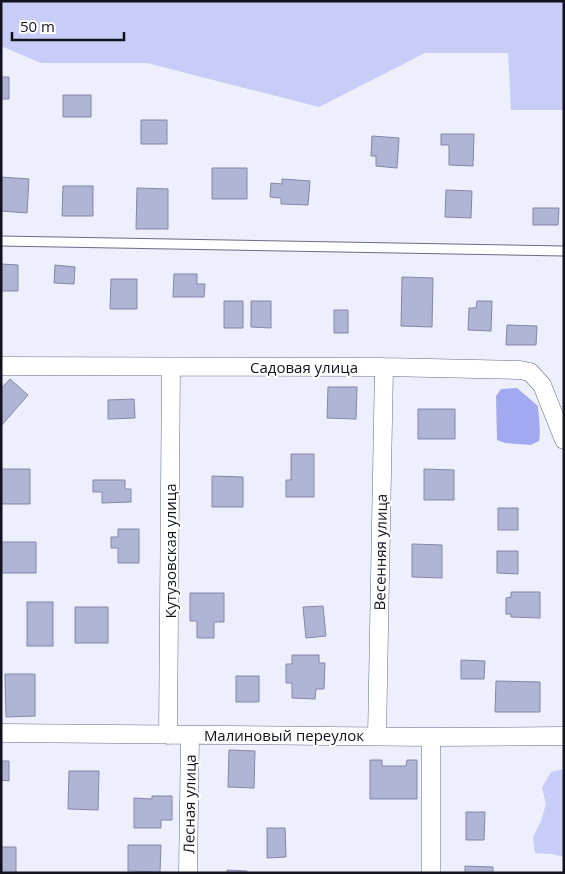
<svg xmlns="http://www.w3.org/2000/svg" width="565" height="874" viewBox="0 0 565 874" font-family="'Open Sans',sans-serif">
<rect width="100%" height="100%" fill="#edeffc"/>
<path fill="#c7cdf6" d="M1,1H564V110H511L508,53H425L319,107L147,63H41L1,46Z
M564,769V857L552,854L535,853L533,837L541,821L546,804L542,788L551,772Z"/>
<path fill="#a2a9f1" d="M517,388L538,406L540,432L539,441L531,445L505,443L497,440L496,396L501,389Z"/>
<path fill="#b1b5d5" stroke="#8387a6" d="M1,77H9V99H1Z
M63,95H91V117H63Z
M141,120H167V144H141Z
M441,134H474L473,166L449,165V145H441Z
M372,136L399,138L397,168L376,166V156H371Z
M212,168H247V199H212Z
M1,177L29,179L27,213L1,211Z
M282,179L310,181L308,205L281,204V198L270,197L271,183L282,184Z
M63,186H93V216H62Z
M137,188L168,189V229H136Z
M446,190L472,191L471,218L445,217Z
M533,208H559L558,225H533Z
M1,264L18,265V291H1Z
M55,265L75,267L74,284L54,283Z
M174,274H197V284H205L204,297H173Z
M402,277L433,278L432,327L401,326Z
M111,279H137V309H110Z
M224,301H243V328H224Z
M251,301H271V328L251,327Z
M477,301H492L491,331L468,330L469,308H476Z
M334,310H348V333H334Z
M507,325L537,326L536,345H506Z
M10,379L28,395L1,426V389Z
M328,387H357L356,419L327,418Z
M134,399L135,418L108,419V400Z
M418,409H455V439H418Z
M291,454H314V497H286V480H291Z
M1,469H30V504H1Z
M424,469L454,470V500H424Z
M212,476L243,477V507H212Z
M93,480H125V489H131V502L102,503V492H93Z
M498,508H518V530H498Z
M118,529H139V563H118V548H111V537H118Z
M1,542H36V573H1Z
M412,544L442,545V578L412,577Z
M497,551H518V574L497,573Z
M511,592H540V618L511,617V614H506V598L511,597Z
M190,593H224V622H214V638H197V621H190Z
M27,602H53V646H27Z
M323,606L326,636L306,638L303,607Z
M75,607H108V643H75Z
M292,655H319V663H325L324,689H316L315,699L292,698V683H286V664H292Z
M461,660L485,661L484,679H461Z
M5,674H35V716L6,717Z
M236,676H259V702H236Z
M496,681L540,682V712H495Z
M229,750L255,751L254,788L228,787Z
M370,760H382V766H406L407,760H417V799H370Z
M1,761H9V781L1,780Z
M69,771H99L98,810L68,809Z
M152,796H172V820H161V828H134V798L152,799Z
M466,812H485L484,840H466Z
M267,828H285L286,857L267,858Z
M128,845H161L160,872L128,871Z
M1,847H16V873H1Z
M465,866L493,867V873H465Z
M227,870L247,871V873H227Z"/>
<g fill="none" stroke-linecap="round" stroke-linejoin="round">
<g stroke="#686c89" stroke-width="11">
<path id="lane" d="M1,241L564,251"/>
</g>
<g stroke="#686c89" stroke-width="19">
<path id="street" d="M1,366L384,367L520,370L530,372L542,385L564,440
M1,733L431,737V873
M168,735L171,367
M377,736L384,367
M431,737L564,736
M188,873L190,735"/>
</g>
<use href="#lane" stroke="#fff" stroke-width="9"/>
<use href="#street" stroke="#fff" stroke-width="18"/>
</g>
<g text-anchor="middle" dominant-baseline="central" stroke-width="4.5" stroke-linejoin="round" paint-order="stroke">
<g font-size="15" fill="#11121e" stroke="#fff">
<text x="304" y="367">Садовая улица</text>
<text transform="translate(170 551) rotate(-90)">Кутузовская улица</text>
<text transform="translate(380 552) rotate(-89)">Весенняя улица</text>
<text x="284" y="735">Малиновый переулок</text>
<text transform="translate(189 804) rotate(-89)">Лесная улица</text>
</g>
</g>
<rect width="565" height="874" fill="none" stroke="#11121e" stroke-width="5"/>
<path d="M12 32v8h112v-8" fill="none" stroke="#11121e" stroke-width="2.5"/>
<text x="20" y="32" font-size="15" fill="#11121e" stroke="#ffffff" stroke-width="4" paint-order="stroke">50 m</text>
</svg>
